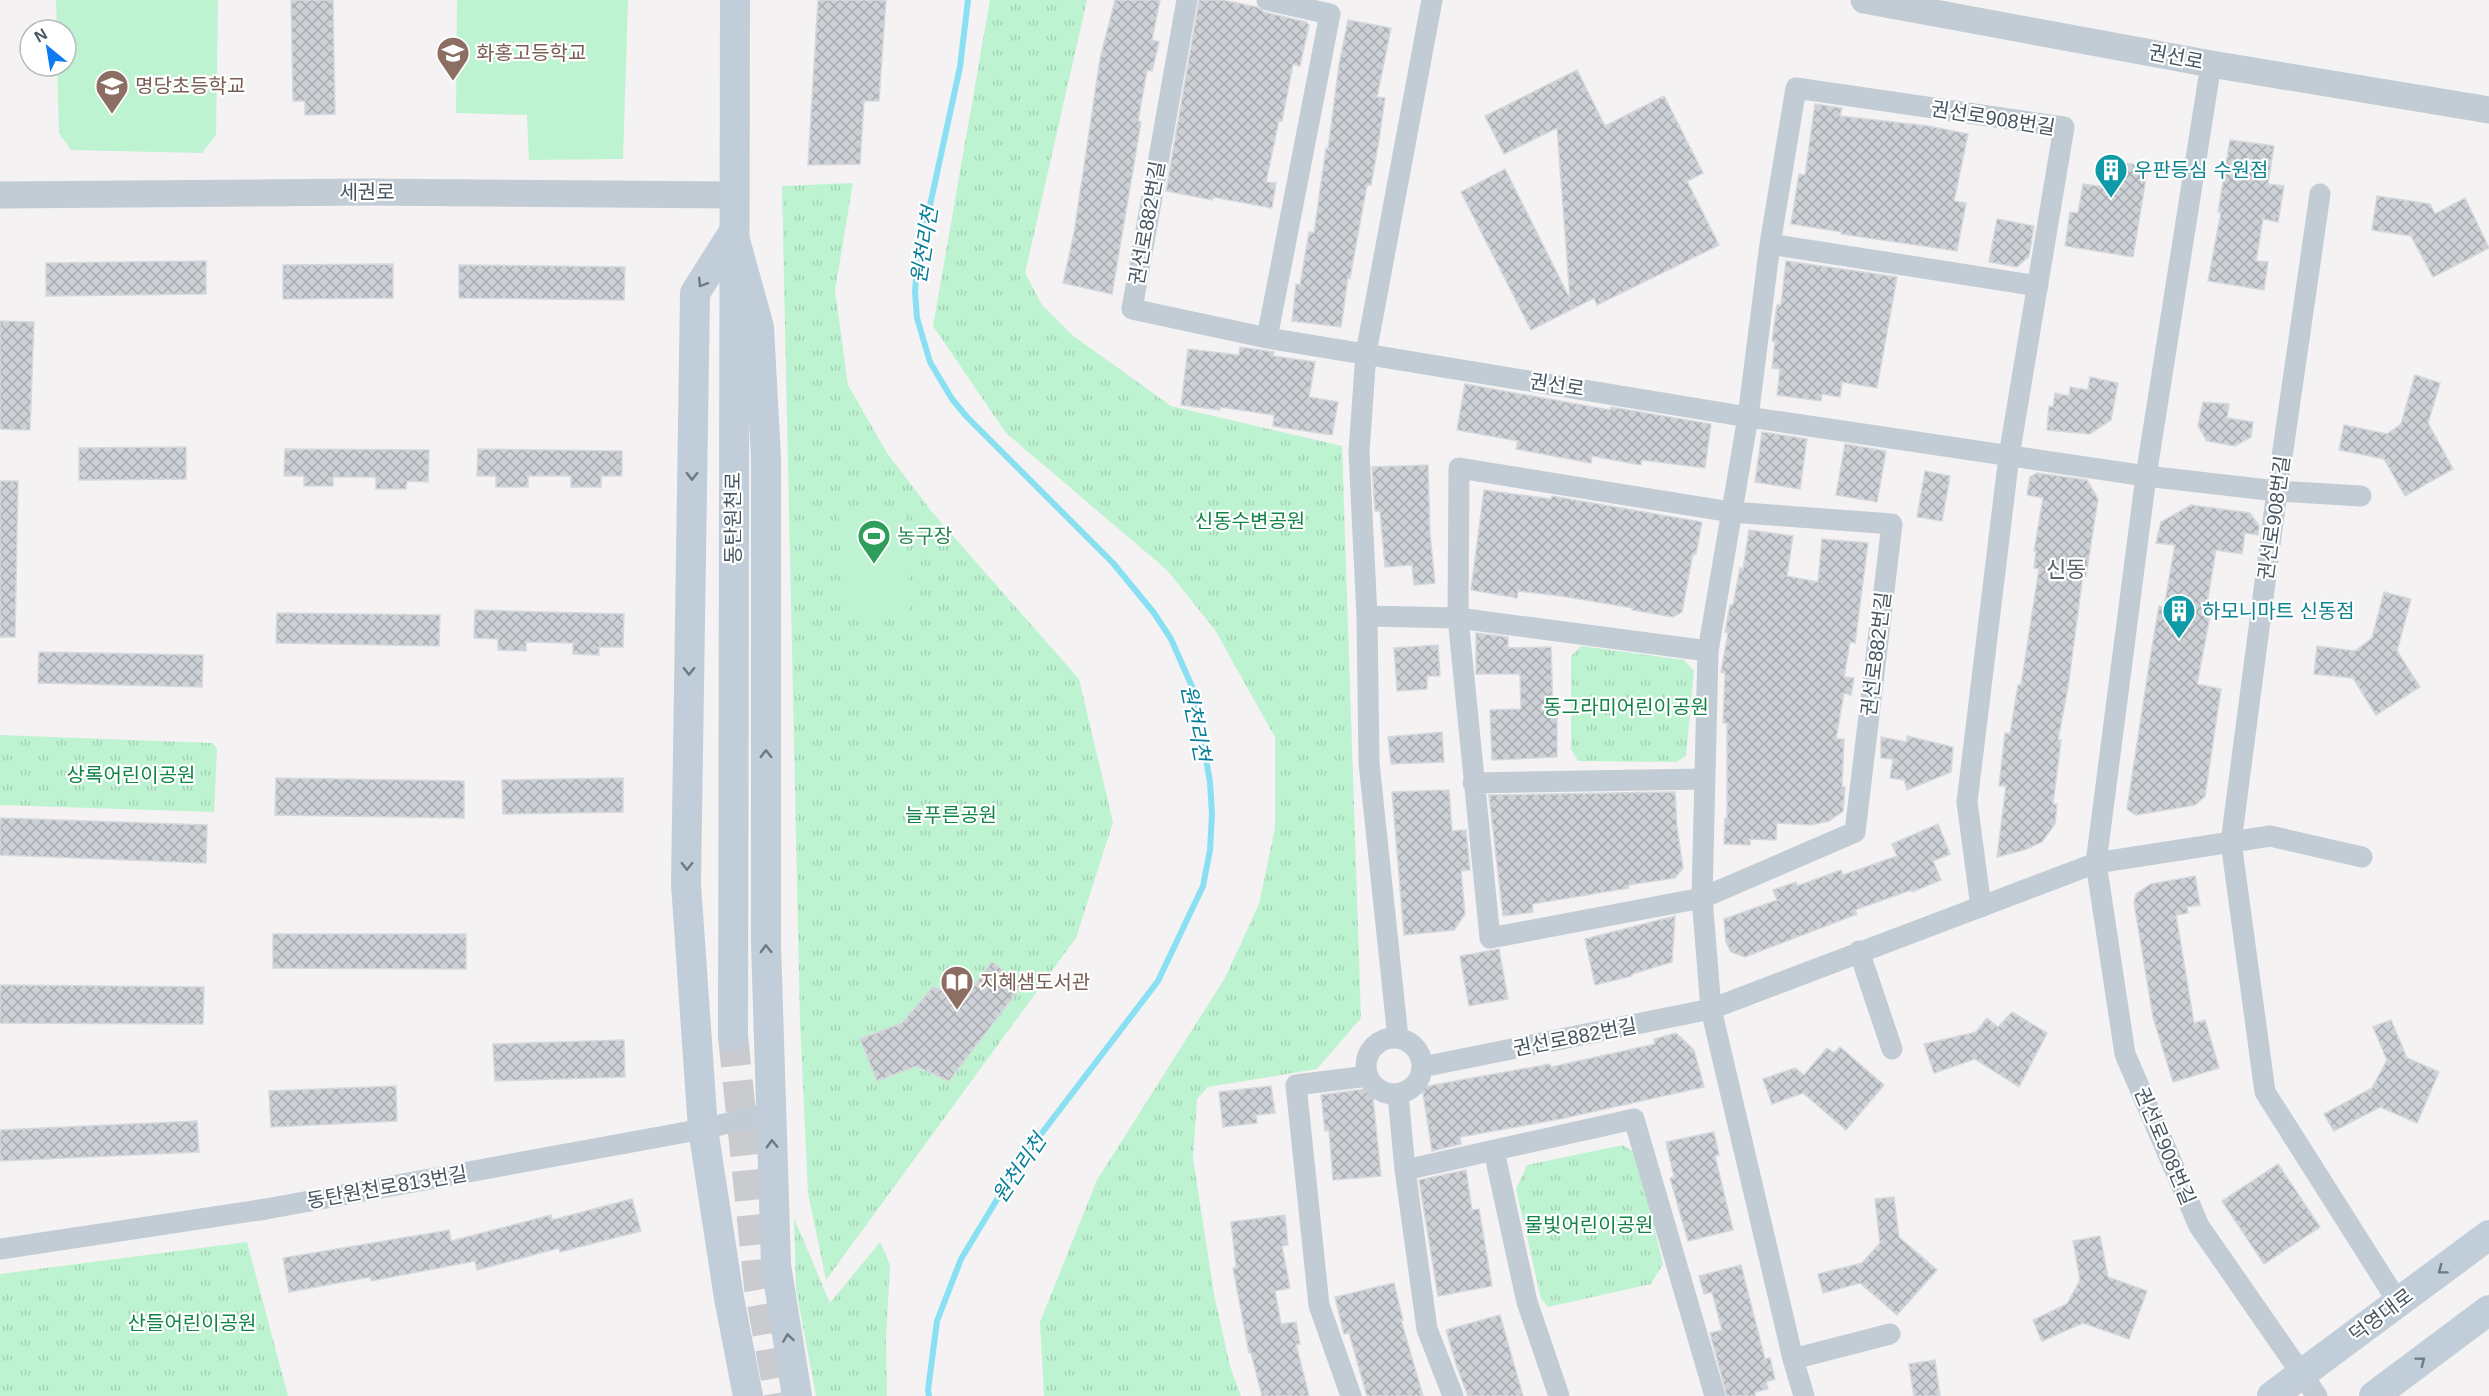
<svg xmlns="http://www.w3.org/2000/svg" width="2489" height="1396" viewBox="0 0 2489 1396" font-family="Arial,'Noto Sans KR',sans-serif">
<defs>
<pattern id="park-tufts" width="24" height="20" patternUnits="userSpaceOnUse" patternTransform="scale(1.5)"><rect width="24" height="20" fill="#bef3d1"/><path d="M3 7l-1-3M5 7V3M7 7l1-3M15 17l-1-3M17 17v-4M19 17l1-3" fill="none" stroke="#a5d2b6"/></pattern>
<pattern id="building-cross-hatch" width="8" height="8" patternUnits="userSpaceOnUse" patternTransform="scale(1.5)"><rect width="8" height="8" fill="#cdd1d6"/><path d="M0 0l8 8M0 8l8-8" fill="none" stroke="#a8acb1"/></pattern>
</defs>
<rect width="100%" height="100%" fill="#f4f2f2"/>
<path fill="url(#park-tufts)" d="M990,0H1087L1025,273L1042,305L1072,335L1171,406L1342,446L1361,1018L1317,1069L1208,1087L1197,1099L1193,1158L1214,1294L1230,1366L1241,1396H1044L1040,1322L1097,1180L1225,978L1259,904L1275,828V737L1215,630L1167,570L1006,433L933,326Z
M853,183L835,290L848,385L887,453L932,512L1079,679L1113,822L1076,938L826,1280L808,1193L800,1022L782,186Z
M1581,646L1684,660L1694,671L1686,756L1676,762L1578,761L1571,749V656Z
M0,735L212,743L217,748L214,812L0,805Z
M1623,1145L1636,1154L1663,1264L1651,1284L1548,1307L1541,1298L1516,1189L1527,1165Z
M794,1218L830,1303L880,1242L890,1265L886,1340L887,1396H816L796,1289Z
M247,1242L288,1396H0V1274Z"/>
<path fill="#bef3d1" d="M56,0H218L216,135L202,153L71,150L59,133L57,66H66V30H57Z
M457,0H628L623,159L529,160L527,115L456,113Z
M906,511L909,617L842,619L839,514Z"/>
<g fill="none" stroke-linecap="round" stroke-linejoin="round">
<path stroke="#89e0f3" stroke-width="6" d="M929,1396L928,1390L937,1321L961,1259L1019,1163L1158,981L1203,886L1210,850L1212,814L1210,782L1194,691L1171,639L1154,613L1113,563L967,417L952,399L930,362L917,318L915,292L917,265L960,67L968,0"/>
</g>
<path fill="url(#building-cross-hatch)" stroke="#d5d8dd" stroke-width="1.5" d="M291,0H333L335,114L305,115V101H293Z
M818,0H886L879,101H864L860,164L808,165Z
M1115,0H1160L1152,40L1159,42L1152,71L1147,70L1138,121L1141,122L1112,294L1063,283L1074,233L1100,59Z
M1199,0H1222L1257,7L1264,12L1306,22L1309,25L1300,66L1293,64L1282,121L1279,120L1266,182L1276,183L1272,208L1213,197L1212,200L1166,191Z
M1348,20L1391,28L1377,97L1385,98L1378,146L1371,185H1367L1350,278L1348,277L1341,327L1292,321L1296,284L1300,285L1309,232L1314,233L1326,148L1328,149L1339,65Z
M1577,70L1605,126L1664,96L1703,173L1687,181L1719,245L1597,305L1594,298L1531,330L1461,192L1505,169L1570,299L1557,128L1504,154L1485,116Z
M1815,104L1842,108L1840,116L1929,126L1968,134L1954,201L1966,203L1957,251L1841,234L1842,232L1791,224L1799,174L1805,175Z
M2230,140L2274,146L2268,184L2284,186L2278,222L2263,219L2256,261L2268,262L2264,290L2208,281L2221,212H2218Z
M2109,161L2148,166L2133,257L2065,246L2070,212L2078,213L2083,184L2105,187Z
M2377,196L2430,204L2435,214L2465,198L2489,248L2433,277L2411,236L2372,230Z
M1997,219L2034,226L2029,256L2017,267L1989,262Z
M206,261V294L46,296V263Z
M1786,261L1897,277L1877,388L1842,382L1840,397L1822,394L1821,401L1777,395L1780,369L1772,368L1775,342L1772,341L1777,305H1781Z
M393,264V298L283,299V265Z
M459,265L625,267L624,300L459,298Z
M0,321L34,322L30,430L0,429Z
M1240,347L1274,352L1273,356L1315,362L1309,397L1338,402L1332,435L1273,426L1274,415L1220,407V410L1181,405L1188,349L1239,355Z
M2415,375L2440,383L2428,423L2453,469L2405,496L2384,459L2339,450L2344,425L2387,434L2401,424Z
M2090,377L2118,383L2111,420L2090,434L2047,430L2049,406L2053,407L2055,393L2069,396L2070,387L2088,390Z
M1465,384L1610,410L1611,407L1711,424L1705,468L1642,460L1641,465L1592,456L1591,463L1516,449L1518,441L1457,430Z
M2203,402L2229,404L2227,418L2253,422L2251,437L2235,446L2207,441L2198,426Z
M1762,432L1807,439L1800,489L1755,482Z
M1845,444L1886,451L1877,502L1836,495Z
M186,447V479L79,480V448Z
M285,449L429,450L428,482L407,481L406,489H376V477H333V486H304V476H284Z
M478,449L622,451V476H601V487H571V476H528V487H496V476H477Z
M1428,465L1430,534L1435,583L1414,585L1412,565L1385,567L1380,511H1375L1372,467Z
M1925,471L1950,476L1942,521L1917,517Z
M2037,473L2087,480L2098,499L2086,576L2083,575L2068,687L2058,740H2061L2053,804H2057L2055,824L2042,842L2024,850L1997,857L2006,786H1999L2005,733L2010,734L2018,685H2021L2039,569L2034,568L2036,552L2034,551L2043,498L2027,495L2030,477Z
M0,481H18L15,637H0Z
M1484,490L1551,499L1552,496L1702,522L1696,554L1693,553L1682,612L1673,617L1632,610L1633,608L1561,596L1518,591L1517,598L1471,590Z
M2191,505L2250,513L2259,526L2258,535L2245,533L2242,554L2216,550L2205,615L2210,616L2197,684L2221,689L2205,796L2195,805L2136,815L2127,809L2150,659L2159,606L2164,607L2175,545L2156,543L2161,522Z
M1749,530L1793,536L1787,576L1818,582L1822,539L1868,543L1855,643L1850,642L1844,677L1854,678L1851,695L1844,693L1836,739H1844L1842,787H1845L1843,811L1829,821L1811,825L1777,823L1776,840L1750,839V845L1724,844L1725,818H1727V723H1723L1725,673L1721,672L1728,633L1725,632L1730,605H1733L1740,568L1743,569Z
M2384,592L2411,599L2397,651L2420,687L2376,715L2353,678L2314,674L2317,646L2355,651L2372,638Z
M475,610L624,614L623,647H599V655L573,654V643L526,642V651L498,650V639L474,638Z
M277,613L440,615L439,646L276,643Z
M1476,633L1508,637V648L1551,647L1553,711H1557V757L1492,760L1490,710L1521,709L1520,674H1476Z
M1438,645L1440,676H1427V689L1397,691L1394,648Z
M39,652L203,655L202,687L38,683Z
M1442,732L1444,762L1391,764L1388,737Z
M1907,736L1953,747L1951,772L1907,790L1904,780L1890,778L1893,759L1881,758V737L1907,742Z
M276,778L464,781V818L275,815Z
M623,778V812L503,814L502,780Z
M1449,790L1452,831L1466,830L1470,870L1461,871L1465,914L1454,930L1404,935L1392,792Z
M1675,792L1677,827L1683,868L1675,878L1628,885L1629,888L1532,904L1533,912L1503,916L1489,795Z
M0,818L207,825L206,863L0,855Z
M1938,824L1950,854L1933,861L1941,880L1912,892L1911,890L1855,910L1857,914L1745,957L1731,952L1726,942L1724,919L1777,900L1773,890L1796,882L1797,886L1841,870L1843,875L1897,856L1892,844Z
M2195,876L2200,905L2187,907L2188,913L2176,915L2194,1023L2205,1020L2219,1068L2173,1082L2153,1017L2134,903L2136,894L2151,884Z
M1675,916L1672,962L1632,974V976L1595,985L1585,939Z
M273,934H466V969L273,968Z
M1499,949L1508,999L1469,1006L1460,956Z
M992,962L1023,984L949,1081L916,1066L877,1081L860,1039L902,1023L933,987L964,999Z
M0,985L204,987L203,1024L0,1023Z
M2012,1012L2047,1033L2019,1087L1975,1059L1934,1073L1924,1044L1976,1032L1987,1018L1998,1027Z
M2391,1020L2407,1058L2439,1072L2417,1123L2380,1107L2334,1131L2324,1114L2372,1088L2387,1060L2373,1027Z
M1676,1033L1694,1050L1704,1087L1560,1119L1460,1137L1461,1144L1432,1151L1422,1087L1550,1064L1551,1067L1655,1044L1654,1039Z
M624,1040L625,1077L495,1081L493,1044Z
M1840,1047L1884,1085L1846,1130L1803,1093L1772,1104L1763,1079L1795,1068L1804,1075L1827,1048L1834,1053Z
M396,1086L397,1121L271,1127L269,1091Z
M1271,1086L1275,1113L1256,1115L1257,1123L1223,1127L1219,1092Z
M1372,1088L1381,1176L1333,1180L1329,1130L1325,1131L1321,1095Z
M197,1121L199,1152L0,1161V1130Z
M1714,1132L1719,1155L1715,1156L1733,1230L1688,1241L1670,1178L1674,1177L1666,1142Z
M2278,1164L2320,1227L2264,1264L2222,1201Z
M1466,1170L1472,1210L1479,1209L1492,1286L1438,1296L1419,1180Z
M1894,1197L1899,1237L1937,1270L1897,1315L1860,1283L1823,1293L1818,1274L1862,1263L1880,1243L1875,1199Z
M632,1199L641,1231L560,1252L559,1248L477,1270L475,1261L371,1281L370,1277L289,1292L283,1258L449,1230L451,1241L551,1215L552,1220Z
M1285,1215L1288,1245L1282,1246L1290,1288L1275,1291L1281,1324L1296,1322L1300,1344H1296L1309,1396H1262L1251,1353H1249L1233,1268L1236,1267L1231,1222Z
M2100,1236L2108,1277L2147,1291L2129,1339L2083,1323L2042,1341L2033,1320L2067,1304L2080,1280L2073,1241Z
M1741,1265L1765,1359L1770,1358L1775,1379L1766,1382L1768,1389L1755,1392V1396H1727L1710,1333L1722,1330L1712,1292L1704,1294L1699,1276Z
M1394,1283L1403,1320H1401L1423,1396H1367L1349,1333L1344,1334L1335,1297Z
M1500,1315L1523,1396H1468L1457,1367L1446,1330Z
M1935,1360L1940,1396H1914L1909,1364Z"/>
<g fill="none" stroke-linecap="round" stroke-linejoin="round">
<path stroke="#c9cbce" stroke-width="30" stroke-dasharray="30 15" stroke-linecap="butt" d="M733,1036L759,1287L779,1396"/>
<path stroke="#c2ccd4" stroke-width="21" d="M1187,0L1132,309L1267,338L1748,417L2146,476L2277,491L2361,496
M1267,0L1330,14L1267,338
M2211,64L2146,476L2096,863L2125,1054L2199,1226L2317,1396
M2320,194L2277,491L2231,842L2265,1092L2398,1302
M1770,244L2038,286
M1459,468L1731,512L1892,524L1855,832L1702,898L1490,938L1458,618Z
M1367,616L1458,618L1708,651
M1473,783L1704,779
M1859,951L1892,1049
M1398,1038L1369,763L1367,616L1359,452L1366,353L1432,0
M1366 1066a28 28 0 1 1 56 0a28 28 0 1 1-56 0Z
M1422,1067L1711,1009L2096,863L2270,836L2362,857
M1398,1094L1405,1170L1427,1329L1453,1396
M1494,1151L1527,1302L1559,1396
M1405,1170L1634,1119L1715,1396
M0,1249L266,1209L703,1129L771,1113
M1793,1359L1890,1334
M1351,1396L1319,1305L1296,1085L1368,1076
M1804,1396L1793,1359L1711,1009L1702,898L1708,651L1748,417L1770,244L1796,88L2064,127L2009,456L1967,802L1981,907"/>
<path stroke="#c2ccd4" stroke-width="27" d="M1864,0L2211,64L2489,110
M0,195L367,192L733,195"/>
<path stroke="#c1ced9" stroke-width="30" d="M733,233L695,293L686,884L703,1129L729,1298L748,1396
M733,233L759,327L766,458V943L776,1265L797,1396
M733,1036L735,0
M2272,1396L2489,1235
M2374,1396L2489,1310"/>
</g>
<defs><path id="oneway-chevron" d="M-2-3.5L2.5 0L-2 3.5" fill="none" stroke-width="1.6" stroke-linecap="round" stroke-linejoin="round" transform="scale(1.5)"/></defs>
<g stroke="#6c7a85">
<use href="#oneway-chevron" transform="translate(702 283) rotate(122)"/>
<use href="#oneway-chevron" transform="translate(692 476) rotate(91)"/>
<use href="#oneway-chevron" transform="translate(689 671) rotate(91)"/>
<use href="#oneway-chevron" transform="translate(766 754) rotate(-90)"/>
<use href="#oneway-chevron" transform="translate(687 866) rotate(91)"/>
<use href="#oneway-chevron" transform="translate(766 949) rotate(-91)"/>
<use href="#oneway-chevron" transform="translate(772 1144) rotate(-92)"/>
<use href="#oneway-chevron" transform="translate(2442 1270) rotate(143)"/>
<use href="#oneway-chevron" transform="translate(788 1338) rotate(-99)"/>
<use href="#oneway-chevron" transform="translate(2421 1361) rotate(-37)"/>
</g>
<defs>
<g id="school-pin" transform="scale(1.725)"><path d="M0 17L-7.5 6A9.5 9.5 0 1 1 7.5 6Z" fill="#8d6e63" stroke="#fff"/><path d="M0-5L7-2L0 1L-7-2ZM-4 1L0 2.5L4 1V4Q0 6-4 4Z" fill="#fff"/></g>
<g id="building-pin" transform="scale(1.725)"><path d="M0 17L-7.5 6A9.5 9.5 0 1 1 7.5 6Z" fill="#0f9aa8" stroke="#fff"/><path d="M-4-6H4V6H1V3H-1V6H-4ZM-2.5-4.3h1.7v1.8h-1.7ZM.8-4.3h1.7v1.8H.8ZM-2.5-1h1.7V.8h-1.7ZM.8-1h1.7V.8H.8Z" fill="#fff"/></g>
<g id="stadium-pin" transform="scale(1.725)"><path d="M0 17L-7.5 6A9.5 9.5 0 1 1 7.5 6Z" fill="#2e9e5b" stroke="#fff"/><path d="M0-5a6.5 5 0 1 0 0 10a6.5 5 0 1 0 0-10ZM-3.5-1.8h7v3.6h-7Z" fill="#fff"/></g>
<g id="library-pin" transform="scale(1.725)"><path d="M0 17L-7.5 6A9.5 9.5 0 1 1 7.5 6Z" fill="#8d6e63" stroke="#fff"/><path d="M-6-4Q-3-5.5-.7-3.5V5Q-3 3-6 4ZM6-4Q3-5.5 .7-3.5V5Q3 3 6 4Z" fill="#fff"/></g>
</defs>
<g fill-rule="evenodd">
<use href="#school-pin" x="453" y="53"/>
<use href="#school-pin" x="112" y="86"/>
<use href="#building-pin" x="2111" y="170"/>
<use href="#stadium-pin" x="874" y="536"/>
<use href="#building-pin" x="2179" y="611"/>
<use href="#library-pin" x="957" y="982"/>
</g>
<g text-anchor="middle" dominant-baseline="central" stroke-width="4.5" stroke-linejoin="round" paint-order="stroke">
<g font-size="20" fill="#785e54" stroke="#fff" text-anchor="start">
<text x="476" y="53">화홍고등학교</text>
<text x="135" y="86">명당초등학교</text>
<text x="980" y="982">지혜샘도서관</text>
</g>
<g font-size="20" fill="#485661" stroke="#fff">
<text transform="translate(2176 57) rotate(11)">권선로</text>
<text transform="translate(1993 118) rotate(9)">권선로908번길</text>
<text x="367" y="192">세권로</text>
<text transform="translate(1147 223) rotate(-80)">권선로882번길</text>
<text transform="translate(1557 385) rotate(9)">권선로</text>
<text transform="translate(733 518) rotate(-90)">동탄원천로</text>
<text transform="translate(2274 518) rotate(-82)">권선로908번길</text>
<text transform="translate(1876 654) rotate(-83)">권선로882번길</text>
<text transform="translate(1575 1037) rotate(-11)">권선로882번길</text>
<text transform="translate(2165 1146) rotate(67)">권선로908번길</text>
<text transform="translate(387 1187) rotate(-10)">동탄원천로813번길</text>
<text transform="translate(2381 1315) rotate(-37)">덕영대로</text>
</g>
<g font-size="20" fill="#0d838f" stroke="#fff" text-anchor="start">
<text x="2134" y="170">우판등심 수원점</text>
<text x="2202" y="611">하모니마트 신동점</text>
</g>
<g font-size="20" fill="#118446" stroke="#fff">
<text x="1250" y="521">신동수변공원</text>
<text x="1626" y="707">동그라미어린이공원</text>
<text x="131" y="775">상록어린이공원</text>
<text x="951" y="815">늘푸른공원</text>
<text x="1589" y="1225">물빛어린이공원</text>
<text x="192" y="1323">산들어린이공원</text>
</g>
<g font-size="20" fill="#27864d" stroke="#fff" text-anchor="start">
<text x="897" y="536">농구장</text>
</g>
<g font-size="21" font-style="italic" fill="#057e97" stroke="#fff">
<text transform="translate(924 245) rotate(-81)">원천리천</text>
<text transform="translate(1196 723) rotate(79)">원천리천</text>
<text transform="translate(1019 1168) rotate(-56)">원천리천</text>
</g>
<g font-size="22" fill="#5d6267" stroke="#fff">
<text x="2066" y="569">신동</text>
</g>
</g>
<g transform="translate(48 48) rotate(330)"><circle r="28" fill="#ffffff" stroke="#b6bbc0" stroke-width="1.5"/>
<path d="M0-4.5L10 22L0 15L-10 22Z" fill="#0d79f3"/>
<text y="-9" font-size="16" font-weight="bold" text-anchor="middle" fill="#485661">N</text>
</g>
</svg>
